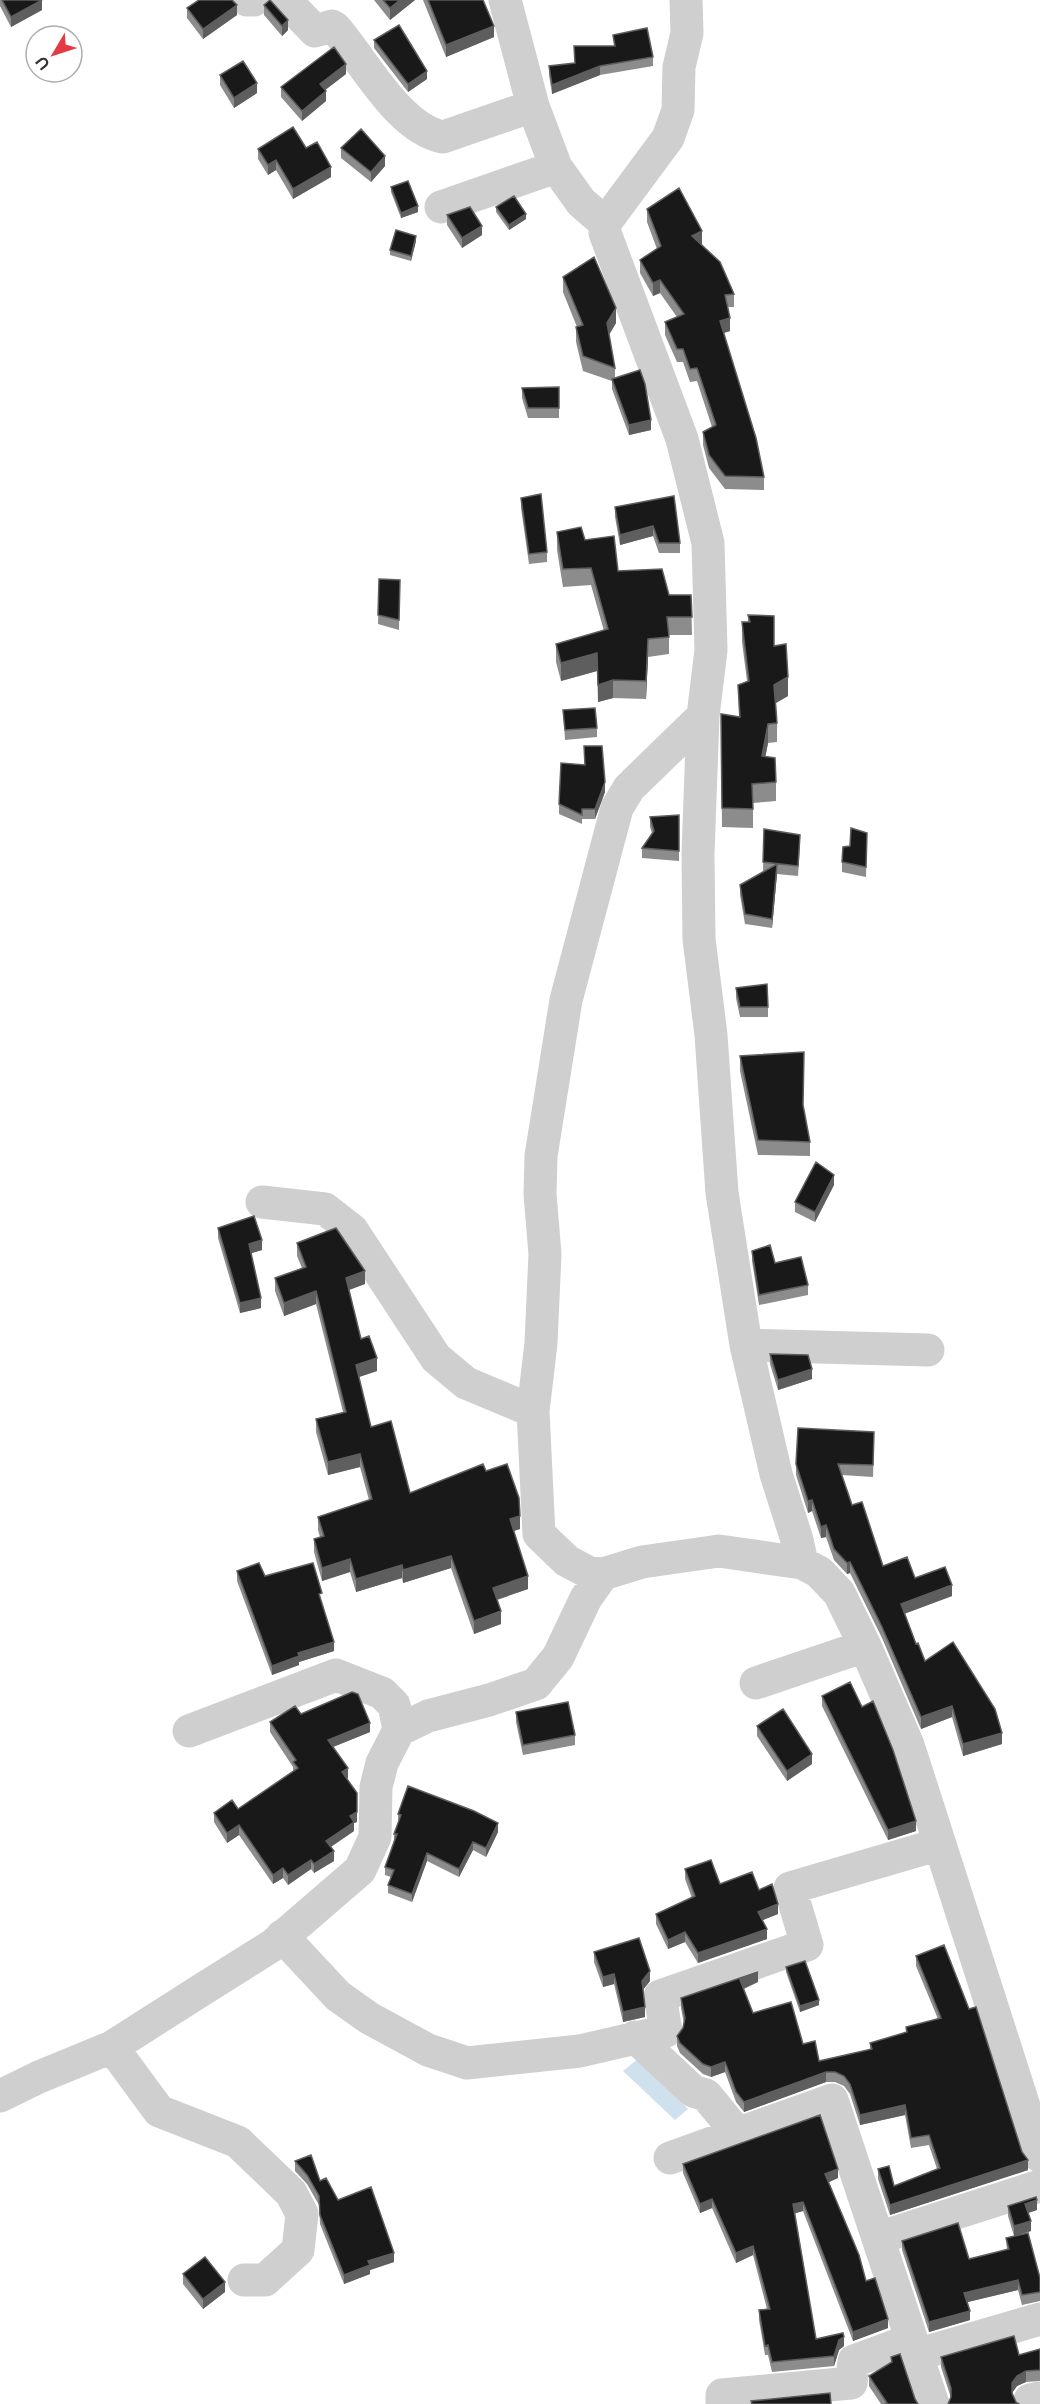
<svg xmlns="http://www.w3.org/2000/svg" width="1040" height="2404" viewBox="0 0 1040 2404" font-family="Raleway,sans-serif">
<rect width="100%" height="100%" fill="#fff"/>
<path fill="#cee1ed" d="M639,2058L688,2109L675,2120L623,2071Z"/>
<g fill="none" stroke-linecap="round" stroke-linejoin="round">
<path stroke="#cfcfcf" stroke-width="33" d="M247,0H254
M285,0L315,31L332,26L335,28C364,61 398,128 443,137L533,106
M505,0L533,106L556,167L581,202L605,223
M686,0L687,33L679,67L678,110L668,138L605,223V233L682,439L708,543L711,650L703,716L629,788L617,808L566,1000L541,1156L540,1194L545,1254L541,1343L533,1411L539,1534L567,1561L588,1572L603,1574L642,1562L719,1551L802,1563L819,1572L839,1593L865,1646L908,1745L1040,2156
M441,207L556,167
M703,716L698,854L699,939L711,1035L722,1193L746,1345L776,1474L797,1540L802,1563
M262,1202L325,1209L352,1230L436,1358L466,1383L533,1411
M746,1345L928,1350
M756,1683L865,1646
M189,1731L336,1675L382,1693L394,1705L399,1730
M282,1936L338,1996L369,2018L428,2050L467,2063L580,2051L666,2031L660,1996L807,1945L790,1888L940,1844
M635,2037L693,2091L706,2095L738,2134
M112,2047L159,2111L238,2142L291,2193L302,2214L298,2250L265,2280H244
M0,2096L39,2077L112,2047L203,1989L273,1945L360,1870L375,1837L376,1787L382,1763L399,1730L428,1716L489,1700L536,1684L558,1657L586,1598L603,1574
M670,2158L832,2100L933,2404
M878,2238L1040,2186
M916,2355L1040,2319
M1030,2400L1040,2398
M722,2404V2395L851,2383L854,2361L911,2340"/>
</g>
<path fill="#8c8c8c" d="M0,0H42V10L11,27L0,6Z
M374,0H415L390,20Z
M423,0H483L494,37L446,57Z
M264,5L288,30L282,36L264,15Z
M187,8L237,15L203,39L187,18Z
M613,35L653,57V66L600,75L552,94L549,75V66L574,63L614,46Z
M374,40L427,79L408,92L374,48Z
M346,74L325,90L326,101L302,121L281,97V87Z
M220,75L257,93L234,108L220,85Z
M306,148L331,177L293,199L276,170L268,175L258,159V149Z
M341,148L385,166L371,182L341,158Z
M391,187L418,212L401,218L391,192Z
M496,207L526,219L509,230L496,212Z
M647,209L702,244H701L734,294V307H728L730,331L724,333L764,477V490L725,489L709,468L703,445V432L712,427L697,381L690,382L683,362H677L665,335V322L677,317L660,293L653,296L640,273V260L657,249L647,222Z
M447,215L482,235L462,248L447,225Z
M416,241L411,261L390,255V250Z
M563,277L616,323L609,335L615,368V378L651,430L629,435L612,389V381L583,371L576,342V327H577L563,292Z
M559,387V418H528L522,398V388Z
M674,496L680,543V553H659L653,536L620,545L615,517V507Z
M521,498L547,552V562L529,564L521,508Z
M557,532L585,540L618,571L669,595H691L692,635H669V654L648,657L646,699L613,698L598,702L597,671L561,681L556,662V644L604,631L591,585L563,587L557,550Z
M379,579L400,580L399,630L378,624Z
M748,615L774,646L788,696L776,703L777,723V742L768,743L765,757L776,782V801L753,803V828L722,827L721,714L739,717L738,685L747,681L742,642V622H748Z
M563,710L597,728V737L565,740Z
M584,746L605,792L595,819H582V824L559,814V804L585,765Z
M679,815V861L642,858V848L652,833L650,827V817Z
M764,829L800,845L798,876L777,874L772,928L745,924L740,895V885L763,872Z
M867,833L866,877L842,872V862L850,846Z
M736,988L768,1007V1017H740L736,998Z
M740,1056L803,1106L810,1142V1156L758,1155L740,1071Z
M834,1185L815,1222L795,1212V1202Z
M218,1228L262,1250L251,1253L261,1308L240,1313L218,1238Z
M297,1243L365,1284L349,1290L361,1339L377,1371L359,1377L371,1427L410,1493L486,1471L520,1529L514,1531L528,1589L497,1600L501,1624L474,1634L451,1568L403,1583L402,1578L356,1592L350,1572L322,1581L314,1552V1539L320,1537L318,1530V1517L369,1500L360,1467L328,1475L316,1432V1419L343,1412L316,1304L284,1316L275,1291V1278L302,1268L297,1256Z
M752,1251L775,1263L808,1285V1295L759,1305L752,1261Z
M770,1354L812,1379L778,1390L770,1364Z
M874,1443L873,1477L842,1475L852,1505L883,1566L915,1578L952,1596L904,1614L916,1644L925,1661L1002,1744L963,1756L952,1717L921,1729L882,1638L850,1573L847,1574L834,1560L826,1537L821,1538L812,1511L808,1513L796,1475V1464Z
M237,1571L265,1576L322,1602L334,1651L299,1662V1665L272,1675L237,1581Z
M822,1696L916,1831L888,1840L822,1706Z
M516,1712L575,1735V1745L523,1755L516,1722Z
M301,1714L370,1732L333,1747L348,1778H347L357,1822L354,1823V1831L331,1847L334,1861L314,1873L311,1869L288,1885L283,1878L273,1884L239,1835L227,1843L214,1822V1813L238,1809L293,1771V1767L270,1732V1722Z
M757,1726L812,1764L787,1781L757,1736Z
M398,1814L498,1832L486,1857L473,1850L459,1877L427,1861L412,1902L388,1893V1885L391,1877L385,1875V1867L394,1840V1834L399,1822H398Z
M685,1869L720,1884L759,1890L778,1914L762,1920L767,1939L698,1963L685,1942L668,1949L656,1924V1914L692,1898L685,1879Z
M594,1952L650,1981L643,1990L645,2017L623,2022L614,1984L603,1987L594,1962Z
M916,1956L1028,2170L890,2215L878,2179V2169L894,2186L937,2169L929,2145L911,2148L905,2115L860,2125L850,2094L844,2086L835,2082H826L744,2112L736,2102L725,2072L711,2077L703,2074L680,2053L677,2046V2036L683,2028L684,2024L681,2008V1998L758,1982L744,1989L753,2013L803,2044L819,2061L870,2049V2043L906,2033V2027L938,2019L916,1966Z
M786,1967L819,2005L800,2012L786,1972Z
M295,2161L320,2181L394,2262L370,2270V2274L344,2284L320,2224L319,2205L307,2184L295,2171Z
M683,2164L838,2178L828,2182L866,2281L888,2328L853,2341L803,2211L795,2213L816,2339L844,2346L839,2350L834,2366L772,2372L768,2355H765L759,2320V2310L767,2309L753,2255L736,2263L712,2208L700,2213L683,2173Z
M1008,2206L1037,2210L1028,2213L1031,2231L1018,2235L1040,2278V2301L1022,2305L1018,2290L967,2302L970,2320L929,2332L902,2250V2241L969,2259L1007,2250L1006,2238L1014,2236L1008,2216Z
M183,2274L225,2292L203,2309L183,2284Z
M1040,2349V2381L1026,2382L1017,2386L1012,2393L951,2398L941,2367V2357L1019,2355Z
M891,2357L915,2399L918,2404H881L869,2386V2376L891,2363Z"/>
<path fill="#5e5e5e" d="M42,0V10L11,27V17Z
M400,0H415L390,20V8Z
M237,5V15L203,39V29Z
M288,20V30L282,36V26Z
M494,26V37L446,57V45Z
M346,64V74L320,94V84Z
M600,66V75L552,94V85Z
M427,71V79L408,92V84Z
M257,83V93L234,108V98Z
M326,91V101L302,121V111Z
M385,156V166L371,182V172Z
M276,160V170L268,175V165Z
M331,167V177L293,199V189Z
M418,206V212L401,218V213Z
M526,214V219L509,230V225Z
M482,226V235L462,248V238Z
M702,231V244L692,249V236Z
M416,236V241L411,261V256Z
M660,280V293L653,296V283Z
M616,308V323L607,338V323Z
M730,318V331L720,334V321Z
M651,420V430L629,435V425Z
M653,526V536L620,545V535Z
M648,639V657L646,699V681Z
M597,653V671L561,681V663Z
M788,677V696L774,704V685Z
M613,680V698L598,702V685Z
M768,724V743L762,775V756Z
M605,782V792L595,819V809Z
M777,864V874L772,928V919Z
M834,1175V1185L815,1222V1212Z
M262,1240V1250L249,1254V1244Z
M365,1271V1284L346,1291V1278Z
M316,1291V1304L284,1316V1303Z
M261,1298V1308L240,1313V1303Z
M377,1358V1371L356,1378V1365Z
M812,1369V1379L778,1390V1380Z
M360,1454V1467L328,1475V1462Z
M812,1500V1511L808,1513V1501Z
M520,1516V1529L510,1532V1519Z
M826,1525V1537L821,1538V1527Z
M451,1556V1568L403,1583V1570Z
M350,1559V1572L322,1581V1568Z
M850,1562V1573L847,1574V1563Z
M402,1565V1578L356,1592V1579Z
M528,1576V1589L493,1601V1588Z
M952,1585V1596L901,1615V1604Z
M501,1611V1624L474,1634V1621Z
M334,1642V1651L299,1662V1665L272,1675V1666L298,1653Z
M952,1706V1717L921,1729V1717Z
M370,1723V1732L328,1749V1740Z
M1002,1733V1744L963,1756V1744Z
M812,1754V1764L787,1781V1771Z
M348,1768V1778L342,1781V1772Z
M357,1793V1822L354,1823V1831L326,1850V1841L350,1816Z
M916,1821V1831L888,1840V1830Z
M498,1823V1832L486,1857V1848Z
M239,1825V1835L227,1843V1833Z
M473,1842V1850L459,1877V1869Z
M334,1851V1861L314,1873V1864Z
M427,1853V1861L412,1902V1894Z
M311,1860V1869L288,1885V1875Z
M283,1868V1878L273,1884V1875Z
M778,1904V1914L758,1922V1912Z
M767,1929V1939L698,1963V1953Z
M685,1932V1942L668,1949V1940Z
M650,1971V1981L642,1991V1981Z
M758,1972V1982L740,1990V1980Z
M614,1974V1984L603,1987V1977Z
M819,2000V2005L800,2012V2006Z
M645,2007V2017L623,2022V2012Z
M725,2062V2072L711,2077V2067Z
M826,2072V2082L744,2112V2102Z
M905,2105V2115L860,2125V2115Z
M1028,2160V2170L890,2215V2205Z
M838,2169V2178L825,2184V2174Z
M712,2199V2208L700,2213V2204Z
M1037,2200V2210L1025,2214V2204Z
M803,2202V2211L793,2214V2204Z
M1031,2221V2231L1014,2236V2226Z
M753,2246V2255L736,2263V2253Z
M394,2253V2262L370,2270V2274L344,2284V2275L368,2261Z
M1018,2280V2290L964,2303V2293Z
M225,2282V2292L203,2309V2299Z
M970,2311V2320L929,2332V2322Z
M888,2319V2328L853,2341V2332Z
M844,2337V2346L839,2350L834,2366V2356L839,2340Z
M1026,2371V2382L1017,2386L1012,2393V2403V2383L1017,2376Z"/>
<path fill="#191919" stroke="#5e5e5e" stroke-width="1.5" d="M2,0H42L11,17Z
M199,0H232L237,5L203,29L187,8Z
M270,0L288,20L282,26L264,5Z
M383,0H400L390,8Z
M428,0H483L494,26L446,45Z
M399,25L427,71L408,84L374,40Z
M647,28L653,57L600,66L552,85L549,66L575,63L574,46H615L613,35Z
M334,47L346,64L320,84L326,91L302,111L281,87Z
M243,61L257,83L234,98L220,75Z
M293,127L306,148L317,142L331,167L293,189L276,160L268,165L258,149Z
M361,129L385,156L371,172L341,148Z
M408,181L418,206L401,213L391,187Z
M679,188L702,231L692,236L720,262L734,294L725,295L730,318L720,321L756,438L764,477L725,476L709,455L703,432L716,425L697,368L690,369L683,349H677L665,322L684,314L660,280L653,283L640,260L661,246L647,209Z
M514,196L526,214L509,225L496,207Z
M470,207L482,226L462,238L447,215Z
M396,230L416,236L411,256L390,250Z
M594,257L616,308L607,323L615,368L583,356L576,327L583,325L563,277Z
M640,370L645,384L651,420L629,425L612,379Z
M559,387V408H528L522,388Z
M541,494L547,552L529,554L521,498Z
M674,496L680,543H659L653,526L620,535L615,507Z
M581,527L585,540L614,536L618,571L662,569L669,595H691L692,617H667L669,637L648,639L646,681L613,680L598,685L597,653L561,663L556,644L608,629L591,568L563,569L557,532Z
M379,579L400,580L399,620L378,615Z
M748,615L774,616V646L786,644L788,677L774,685L777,723L768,724L762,756L775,758L776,782L752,784L753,809L722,808L721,714L740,717L738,685L749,681L742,622H750Z
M595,708L597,728L565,730L563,710Z
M584,746H602L605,782L595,809H582V815L559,804L561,763L585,765Z
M679,815V851L642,848L654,831L650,817Z
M851,828L867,833L866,867L842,862L843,847L850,846Z
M764,829L800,835L798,866L763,862Z
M777,864L772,919L745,914L740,885Z
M767,984L768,1007H740L736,988Z
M804,1052L803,1105L810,1142L758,1140L740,1056Z
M816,1162L834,1175L815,1212L795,1202Z
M254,1216L262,1240L249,1244L261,1298L240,1303L218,1228Z
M336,1228L365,1271L346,1278L361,1339L369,1336L377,1358L356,1365L371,1427L391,1421L410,1493L483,1464L486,1471L507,1464L519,1498L520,1516L510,1519L528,1576L493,1588L501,1611L474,1621L451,1556L403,1570L402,1565L356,1579L350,1559L322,1568L314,1539L324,1536L318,1517L372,1499L360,1454L328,1462L316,1419L346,1412L316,1291L284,1303L275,1278L306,1267L297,1243Z
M770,1245L775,1263L801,1257L808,1285L759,1295L752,1251Z
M770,1354L808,1355L812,1369L778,1380Z
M798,1428L874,1432L873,1465L838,1464L852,1505L862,1502L883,1566L907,1557L915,1578L945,1567L952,1585L901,1604L916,1644L918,1643L925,1661L953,1642L995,1709L1002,1733L963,1744L952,1706L921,1717L882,1627L850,1562L847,1563L834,1549L826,1525L821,1527L812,1500L808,1501L796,1464Z
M259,1563L265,1576L313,1563L322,1593L319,1594L334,1642L298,1653L299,1656L272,1666L237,1571Z
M850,1682L862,1707L873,1701L893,1750L916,1821L888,1830L822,1696Z
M352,1692L358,1694L370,1723L328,1740L348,1768L342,1772L357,1793V1812L350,1816L354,1822L326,1841L334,1851L314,1864L311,1860L288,1875L283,1868L273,1875L239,1825L227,1833L214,1813L232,1800L238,1809L298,1768L293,1762L296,1760L270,1722L295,1706L301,1714Z
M568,1702L575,1735L523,1745L516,1712Z
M783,1709L812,1754L787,1771L757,1726Z
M408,1786L474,1811L498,1823L486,1848L473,1842L459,1869L427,1853L412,1894L388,1885L394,1870L385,1867L397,1834H394L401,1815L398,1814Z
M711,1860L720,1884L752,1872L759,1890L772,1884L778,1904L758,1912L767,1929L698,1953L685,1932L668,1940L656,1914L695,1896L685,1869Z
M639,1938L650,1971L642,1981L645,2007L623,2012L614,1974L603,1977L594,1952Z
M944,1945L969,2009L976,2007L1022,2152L1028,2160L890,2205L878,2169L889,2166L894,2186L940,2168L929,2135L911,2138L905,2105L860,2115L850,2084L844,2076L835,2072H826L744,2102L736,2092L725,2062L711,2067L703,2064L680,2043L677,2036L683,2028L685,2018L681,1998L758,1972L740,1980L753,2013L791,2002L803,2044L815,2041L819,2061L872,2049L870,2043L907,2032L906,2027L941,2018L916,1956Z
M805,1961L819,2000L800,2006L786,1967Z
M820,2115L838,2169L825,2174L859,2255L866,2281L875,2278L888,2319L853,2332L803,2202L793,2204L816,2339L843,2333L844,2337L839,2340L834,2356L772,2362L768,2345L765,2346L759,2310L770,2309L753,2246L736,2253L712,2199L700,2204L683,2164Z
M311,2155L320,2181L326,2178L338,2200L371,2187L394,2253L368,2261L370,2265L344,2275L320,2215L319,2196L307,2175L295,2161Z
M1036,2197L1037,2200L1025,2204L1031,2221L1014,2226L1008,2206Z
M958,2223L969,2259L1009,2249L1006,2238L1028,2233L1040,2278V2292L1022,2295L1018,2280L964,2293L970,2311L929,2322L902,2241Z
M205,2257L225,2282L203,2299L183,2274Z
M1014,2336L1019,2355L1040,2349V2370L1026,2371L1017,2376L1012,2383V2393L1016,2402L1019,2404H948L951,2397V2388L941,2357Z
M900,2354L915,2399L918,2404H885L887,2403L869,2376L892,2362L891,2357Z
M830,2393L831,2404H752L751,2401Z"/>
<g transform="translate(54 54) rotate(231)"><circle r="28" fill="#ffffff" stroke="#adadad" stroke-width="1.5"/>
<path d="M0-4.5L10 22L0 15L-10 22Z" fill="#e43a44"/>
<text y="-9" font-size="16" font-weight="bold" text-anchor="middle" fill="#323232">U</text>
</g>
</svg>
